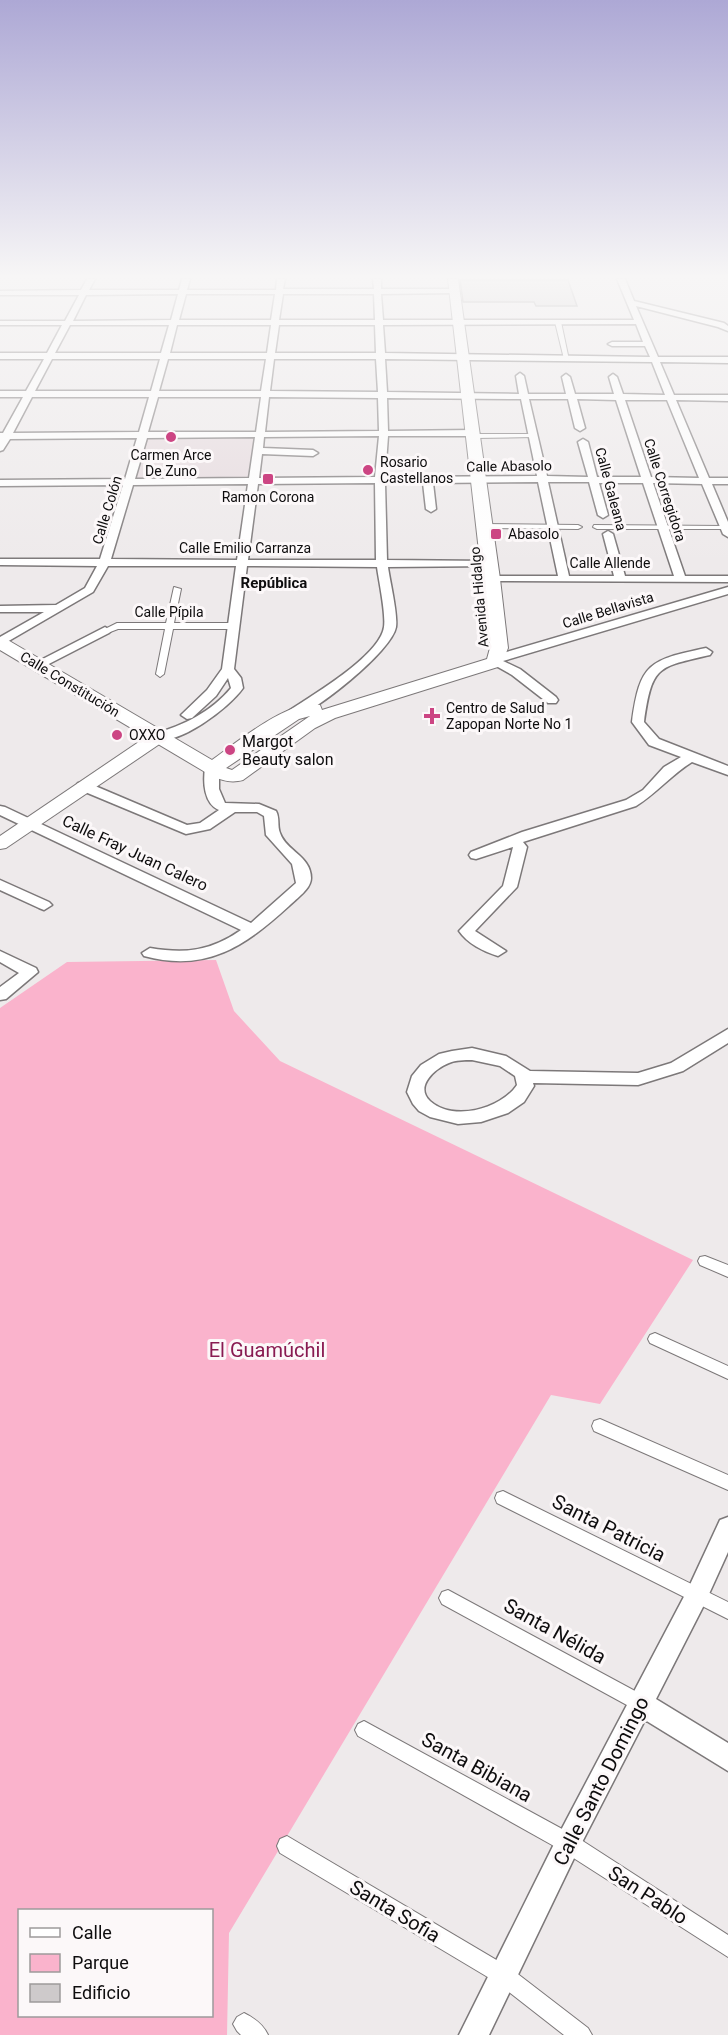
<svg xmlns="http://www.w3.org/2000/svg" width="728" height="2035" viewBox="0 0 728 2035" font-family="Roboto,sans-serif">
<rect width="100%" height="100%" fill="#eeeaeb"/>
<path fill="#e6dade" d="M255,436L248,478L136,480L147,437Z"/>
<path fill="#fab3cc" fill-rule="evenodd" d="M216,960L234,1011L280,1061L693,1260L600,1404L551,1395L229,1933L227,2035H0V1008L67,962ZM20,1910H212V2016H20Z"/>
<path fill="#cecacb" stroke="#827f80" stroke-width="1.5" d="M460,280H568L577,306H536L534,302H463Z"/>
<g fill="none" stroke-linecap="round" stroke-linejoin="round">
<g stroke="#7c7879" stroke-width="2">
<path id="pedestrian" d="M558,320L561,322L569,360L564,359L555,322Z
M533,434L536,436L535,437L474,438L471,436L474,434Z
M482,524L578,525L582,527L578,529L485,528H482Z
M594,525L725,526H728V529H597L593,527Z
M174,587L181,589L174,623H233L237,626L233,629H173L164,674L160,677L156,674L165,629H118L105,634L101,631L117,623H166Z
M705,1256L728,1265V1277L700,1265L698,1261L700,1257Z
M655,1333L728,1366V1379L650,1343L648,1339L650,1335Z
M600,1419L728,1475V1490L594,1431L592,1426L594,1421Z
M503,1491L728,1602V1619L497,1503L495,1498L497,1493Z
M448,1590L648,1698L651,1704L648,1710L642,1713L636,1710L442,1604L439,1598L442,1592Z
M364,1721L575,1836L728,1935V1957L561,1850L358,1736L355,1730L358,1724Z
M287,1836L510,1968L588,2028L592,2035H564L496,1982L280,1853L277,1846L280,1839Z
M244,2013C254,2018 263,2024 268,2035H241L237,2031L233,2024L237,2017Z"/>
</g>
<g stroke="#7c7879" stroke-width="3">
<path id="minor" d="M87,279H95L89,290H179L182,279H190L187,290H276L277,279H285L283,289H374L373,279H381V289H455L459,291L455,293L381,294L383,320H634L617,279H625L634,301L724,323L728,326V331L718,327L636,306L658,357H728V363L660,362L674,395H728V401L676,400L709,478H728V484H712L728,522V537L723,534L702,484L653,483L685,576H728V582L488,581L486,579L492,576H558L538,482L433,483L436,509L431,512L426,509L423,483H385L387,560L490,561L495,564L494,566L388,567C390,582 398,614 396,627C392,651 314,713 292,719L287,718L286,715L287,712C311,696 380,656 384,627C386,613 379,582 377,567L247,566L234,669L241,678L243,688C229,708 179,746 153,740L151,737L153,734C183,726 211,712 231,688L228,678L216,696L192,718L187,719L181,715L207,690L222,669L236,566H108L93,592L0,646V637L44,612H0V606L56,605L85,588L97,566L0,565V559H100L123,485L0,486V480L125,479L137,438L10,439L3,450L0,451V433H3L23,397H0V391H26L44,359H0V353H47L62,325H0V321H65L79,295H0V291L81,290ZM178,294L171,320L73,321L86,295ZM186,294H275L271,320H179ZM283,294H374L375,320H279ZM636,324L643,342H612L608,344L612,346H645L650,357L385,353L383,325ZM70,325H169L161,353H55ZM177,325H271L267,353H170ZM279,325H375L376,353H275ZM52,359H160L151,391H35ZM168,359H266L261,391H159ZM274,359H376L378,392L270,391ZM385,359L652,362L665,395L623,394L617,377L613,374L609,377L614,394H575L570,377L566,374L562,377L566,394H528L524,376L520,373L516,376L519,394L387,392ZM32,397H149L139,432L13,433ZM158,397H261L256,432H148ZM269,397L378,398L379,431L265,432ZM387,398L521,399L537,476L385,477L388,436H474L479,433L474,430L388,431ZM529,399H568L575,428L580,431L585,428L577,399L616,400L641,477H597L588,442L583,439L578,442L588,477L547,476ZM625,400H667L699,478L651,477ZM379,436L375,477L259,478L262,454L313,456L318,453L313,450L263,448L264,437ZM255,437L249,478L135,479L147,438ZM548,482H589L598,515L603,518L608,515L599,483H643L674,576H625L613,534L608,531L603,534L614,576H569ZM375,483L376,560H248L258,484ZM248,484L237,560L111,559L133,485Z
M728,587V594L503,661L520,669L556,697L558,700L556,703H548L512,675L489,662L493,656Z
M105,627L111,631L109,633L41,668H33L31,665Z
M706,648L712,652L710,655C658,667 652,665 644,722L659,739L728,766V775L692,762C671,775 657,793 636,806L523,842L527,847L517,887L475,931L506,951L498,956C484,952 467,943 459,931L503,886L513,847L476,859L471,858L469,855L471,852L522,832L626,800L643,790L664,767L681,757L649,745L632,722C640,663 649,660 706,648Z
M212,764L219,768V789L225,803L259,804L276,811C280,818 277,826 280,833C286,851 311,856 311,878C311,889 297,898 289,906C245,946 207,973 144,956L142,953L150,948C186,954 211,951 241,930L0,815V806L5,807L251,923L296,883L292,864L266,835L264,816L257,812H235L210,829L186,834L78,789L76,786L78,783H88L187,825L200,823L219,810C204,804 203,782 205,768Z
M0,880L49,902L52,905L44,910L39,908L0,890Z
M0,951L36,968L38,972L6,999L0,1000V987L19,973L0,962Z
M728,1029V1043L683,1071L638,1085L533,1083L534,1086L524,1102L508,1113L481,1122L458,1124L430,1117L419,1111L413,1104L407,1092L412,1076L421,1065L439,1054L452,1051L472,1048L506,1056L530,1071L638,1073L671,1063ZM472,1060L500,1066L515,1076L517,1085C501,1109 453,1122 430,1101C414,1086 436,1068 449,1063C456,1060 464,1060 472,1060Z
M728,1517V1552L704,1605L656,1699L728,1743V1771L645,1720L577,1852L489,2035H459L559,1834L688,1589L720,1520Z"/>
</g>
<g stroke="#7c7879" stroke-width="2">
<path id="tertiary" d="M158,732L166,737L164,741L6,848L0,849V836L152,733Z"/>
</g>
<g stroke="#7c7879" stroke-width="2">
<path id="secondary" d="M448,279H458L500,579L508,648L501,666L335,718L315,728L243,780C229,784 217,779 205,772L0,650V638L6,639L212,760C236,743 290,698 320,705L322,710L487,659L490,648ZM310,716L232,770L226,768L299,719Z"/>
</g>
<use href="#pedestrian" fill="#fff" fill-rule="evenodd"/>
<use href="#minor" fill="#fff" fill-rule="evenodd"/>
<use href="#tertiary" fill="#fff" fill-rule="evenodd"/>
<use href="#secondary" fill="#fff" fill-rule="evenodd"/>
</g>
<linearGradient id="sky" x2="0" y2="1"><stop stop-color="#ada8d5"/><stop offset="0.49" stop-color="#f7f6f6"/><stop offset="1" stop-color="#f7f6f6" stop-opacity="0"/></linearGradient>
<rect width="728" height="564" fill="url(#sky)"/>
<g fill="#cc4583" stroke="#fcf8f9" stroke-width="2">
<circle cx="171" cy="437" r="6"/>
<circle cx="368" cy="470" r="6"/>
<rect x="262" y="473" width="12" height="12" rx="3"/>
<rect x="490" y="528" width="12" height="12" rx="3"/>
<path d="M429 707h6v6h6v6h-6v6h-6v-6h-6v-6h6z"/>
<circle cx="117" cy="735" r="6"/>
<circle cx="230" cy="750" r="6"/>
</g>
<g text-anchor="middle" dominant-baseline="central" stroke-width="6" stroke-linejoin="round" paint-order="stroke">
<g font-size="14" fill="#0e0d0e" stroke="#fcf8f9" text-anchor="start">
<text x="171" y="455" text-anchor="middle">Carmen Arce<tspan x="171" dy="16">De Zuno</tspan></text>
<text x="380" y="462">Rosario<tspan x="380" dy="16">Castellanos</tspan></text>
<text x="268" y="497" text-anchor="middle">Ramon Corona</text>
<text x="508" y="534">Abasolo</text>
<text x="446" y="708">Centro de Salud<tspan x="446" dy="16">Zapopan Norte No 1</tspan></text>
<text x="129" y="735">OXXO</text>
</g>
<g font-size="14" fill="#0e0d0e" stroke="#fcf8f9">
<text transform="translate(509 466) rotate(-1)">Calle Abasolo</text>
<text transform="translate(611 489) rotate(75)">Calle Galeana</text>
<text transform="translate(665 490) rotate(72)">Calle Corregidora</text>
<text transform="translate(107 510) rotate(-73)">Calle Colón</text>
<text x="245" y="548">Calle Emilio Carranza</text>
<text x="610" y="563">Calle Allende</text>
<text transform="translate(479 597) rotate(-95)">Avenida Hidalgo</text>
<text transform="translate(608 610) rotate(-17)">Calle Bellavista</text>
<text x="169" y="612">Calle Pípila</text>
<text transform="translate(70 684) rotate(31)">Calle Constitución</text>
</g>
<g font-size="15" font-weight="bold" fill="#0e0d0e" stroke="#fcf8f9">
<text x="274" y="583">República</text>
</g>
<g font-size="16" fill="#0e0d0e" stroke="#fcf8f9" text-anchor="start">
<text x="242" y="741">Margot<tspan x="242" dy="18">Beauty salon</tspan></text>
</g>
<g font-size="16" fill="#0e0d0e" stroke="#fcf8f9">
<text transform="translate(135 853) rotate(25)">Calle Fray Juan Calero</text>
</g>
<g font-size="20" fill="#881a51" stroke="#fcf8f9">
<text x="267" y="1350">El Guamúchil</text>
</g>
<g font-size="20" fill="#0e0d0e" stroke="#fcf8f9">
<text transform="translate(609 1528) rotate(27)">Santa Patricia</text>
<text transform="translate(555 1631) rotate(29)">Santa Nélida</text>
<text transform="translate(477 1767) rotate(29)">Santa Bibiana</text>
<text transform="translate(601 1781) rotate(-63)">Calle Santo Domingo</text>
<text transform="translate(648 1895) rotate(33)">San Pablo</text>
<text transform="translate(395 1911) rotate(31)">Santa Sofia</text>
</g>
</g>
<rect x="18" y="1909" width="195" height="108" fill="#fcf8f9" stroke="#9d9a9b" stroke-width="1.5"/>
<rect x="30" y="1928" width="30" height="9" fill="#ffffff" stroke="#9d9a9b" stroke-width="1.5"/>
<text x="72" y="1939" font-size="18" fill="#0e0d0e">Calle</text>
<rect x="30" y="1954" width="30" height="18" fill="#fab3cc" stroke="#9d9a9b" stroke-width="1.5"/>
<text x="72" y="1969" font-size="18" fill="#0e0d0e">Parque</text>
<rect x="30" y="1984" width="30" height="18" fill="#cecacb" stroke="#9d9a9b" stroke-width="1.5"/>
<text x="72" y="1999" font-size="18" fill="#0e0d0e">Edificio</text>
</svg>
